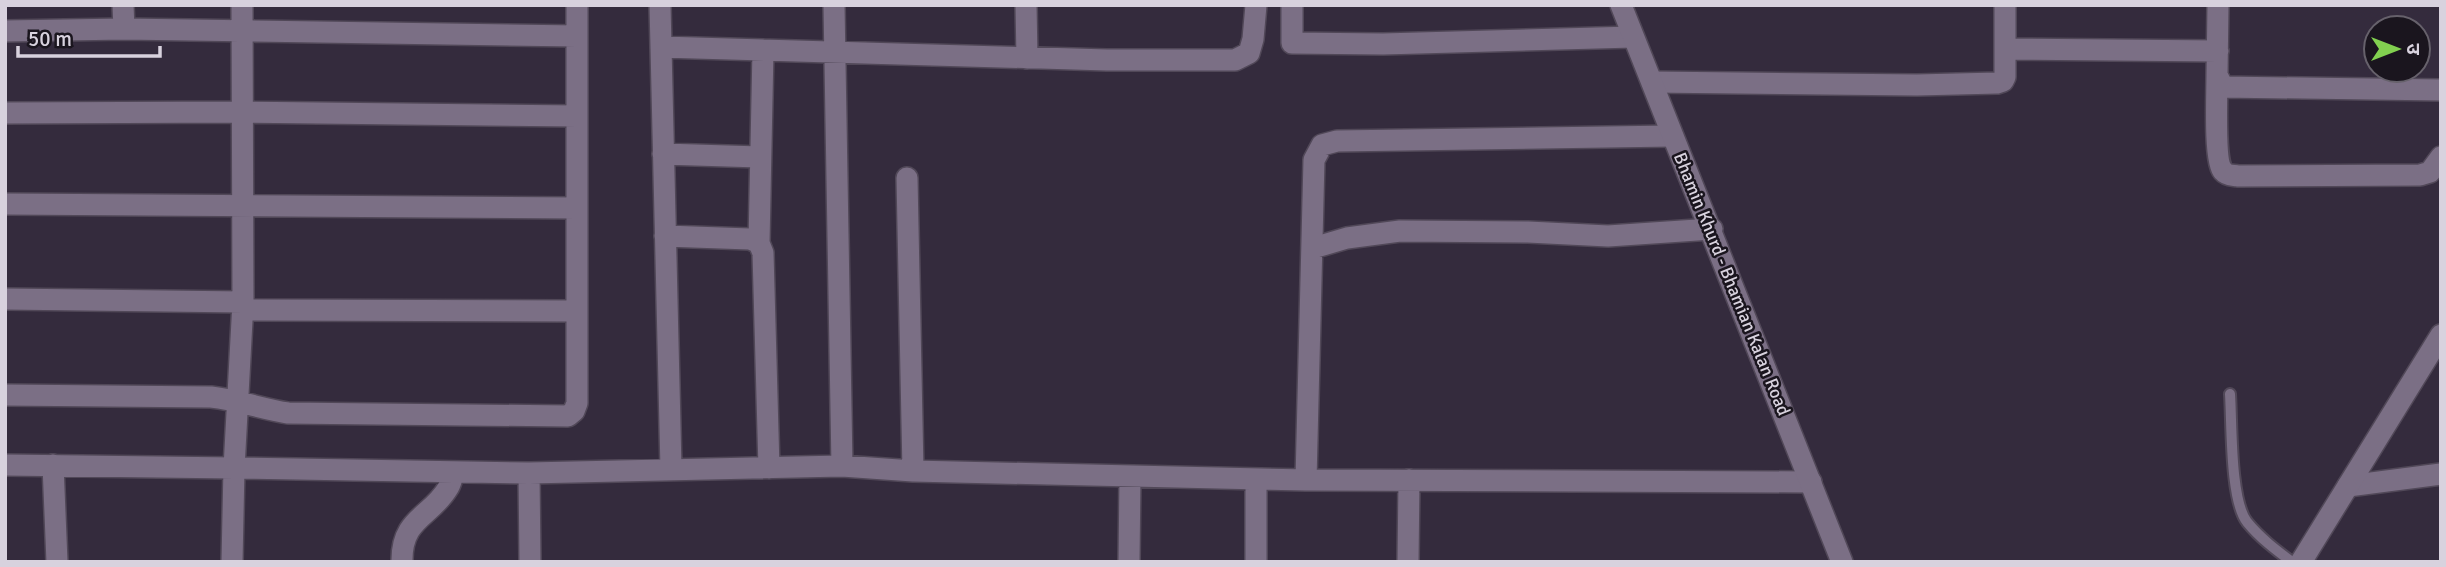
<svg xmlns="http://www.w3.org/2000/svg" width="2446" height="567" viewBox="0 0 2446 567" font-family="Signika,'Noto Sans Devanagari',sans-serif">
<rect width="100%" height="100%" fill="#342b3d"/>
<g fill="none" stroke-linecap="round" stroke-linejoin="round">
<g stroke="#514858" stroke-width="14">
<path id="lane" d="M2230,394C2232,424 2230,500 2247,522C2260,538 2276,550 2292,562"/>
</g>
<g stroke="#514858" stroke-width="24">
<path id="street" d="M123,5L124,29
M660,5L671,469
M834,5L842,466
M1026,5L1027,58
M1292,5V43L1383,44L1633,37
M2218,5L2217,75L2223,87L2441,90
M5,31L124,29L577,36
M661,47L1107,60H1235L1249,53L1253,39L1256,5
M2007,49L2218,51
M2217,75C2217,92 2214,162 2223,171C2227,176 2233,175 2238,176L2420,175L2430,172L2441,157
M1652,82L1917,85L1997,83L2003,81L2005,77V5
M5,113L241,112L577,116
M663,154L760,157
M907,178L913,471
M5,204L577,208
M665,236L750,239L759,243L763,253L769,468
M759,243L763,50
M1313,248L1347,238L1400,231L1528,232L1608,236L1712,229
M5,299L243,302
M242,310L577,311
M5,395L211,397C238,400 262,409 288,413L568,416L574,411L577,403V5
M5,465L234,468L243,302L242,5
M53,465L57,562
M529,473L530,562
M1256,479V562
M1306,480L1314,160L1322,145L1337,141L1672,136
M2348,486L2441,474
M232,562L234,468L529,473L842,466L913,471L1306,480L1811,482
M402,562C401,518 431,517 448,488C451,484 452,477 454,472
M1129,562L1130,476
M1408,562L1409,480"/>
</g>
<g stroke="#514858" stroke-width="24">
<path id="secondary" d="M1621,5L1842,562
M2301,562L2441,335"/>
</g>
<use href="#lane" stroke="#7b6f85" stroke-width="10"/>
<use href="#street" stroke="#7b6f85" stroke-width="21"/>
<use href="#secondary" stroke="#7b6f85" stroke-width="21"/>
</g>
<g text-anchor="middle" dominant-baseline="central" stroke-width="5" stroke-linejoin="round" paint-order="stroke">
<g font-size="18" fill="#d8d2de" stroke="#1a151e">
<text transform="translate(1732 284) rotate(68)">Bhamin Khurd - Bhamian Kalan Road</text>
</g>
</g>
<rect width="2446" height="567" fill="none" stroke="#d8d2de" stroke-width="14"/>
<g transform="translate(2397 49) rotate(90)"><circle r="33" fill="#1a151e" stroke="#66616b" stroke-width="2"/>
<path d="M0-5L12 26L0 18L-12 26Z" fill="#82d050"/>
<text y="-10" font-size="19" font-weight="bold" text-anchor="middle" fill="#d8d2de">उ</text>
</g>
<path d="M18 46v10h142v-10" fill="none" stroke="#d8d2de" stroke-width="3.5"/>
<text x="28" y="46" font-size="21" fill="#d8d2de" stroke="#1a151e" stroke-width="5" paint-order="stroke">50 m</text>
</svg>
